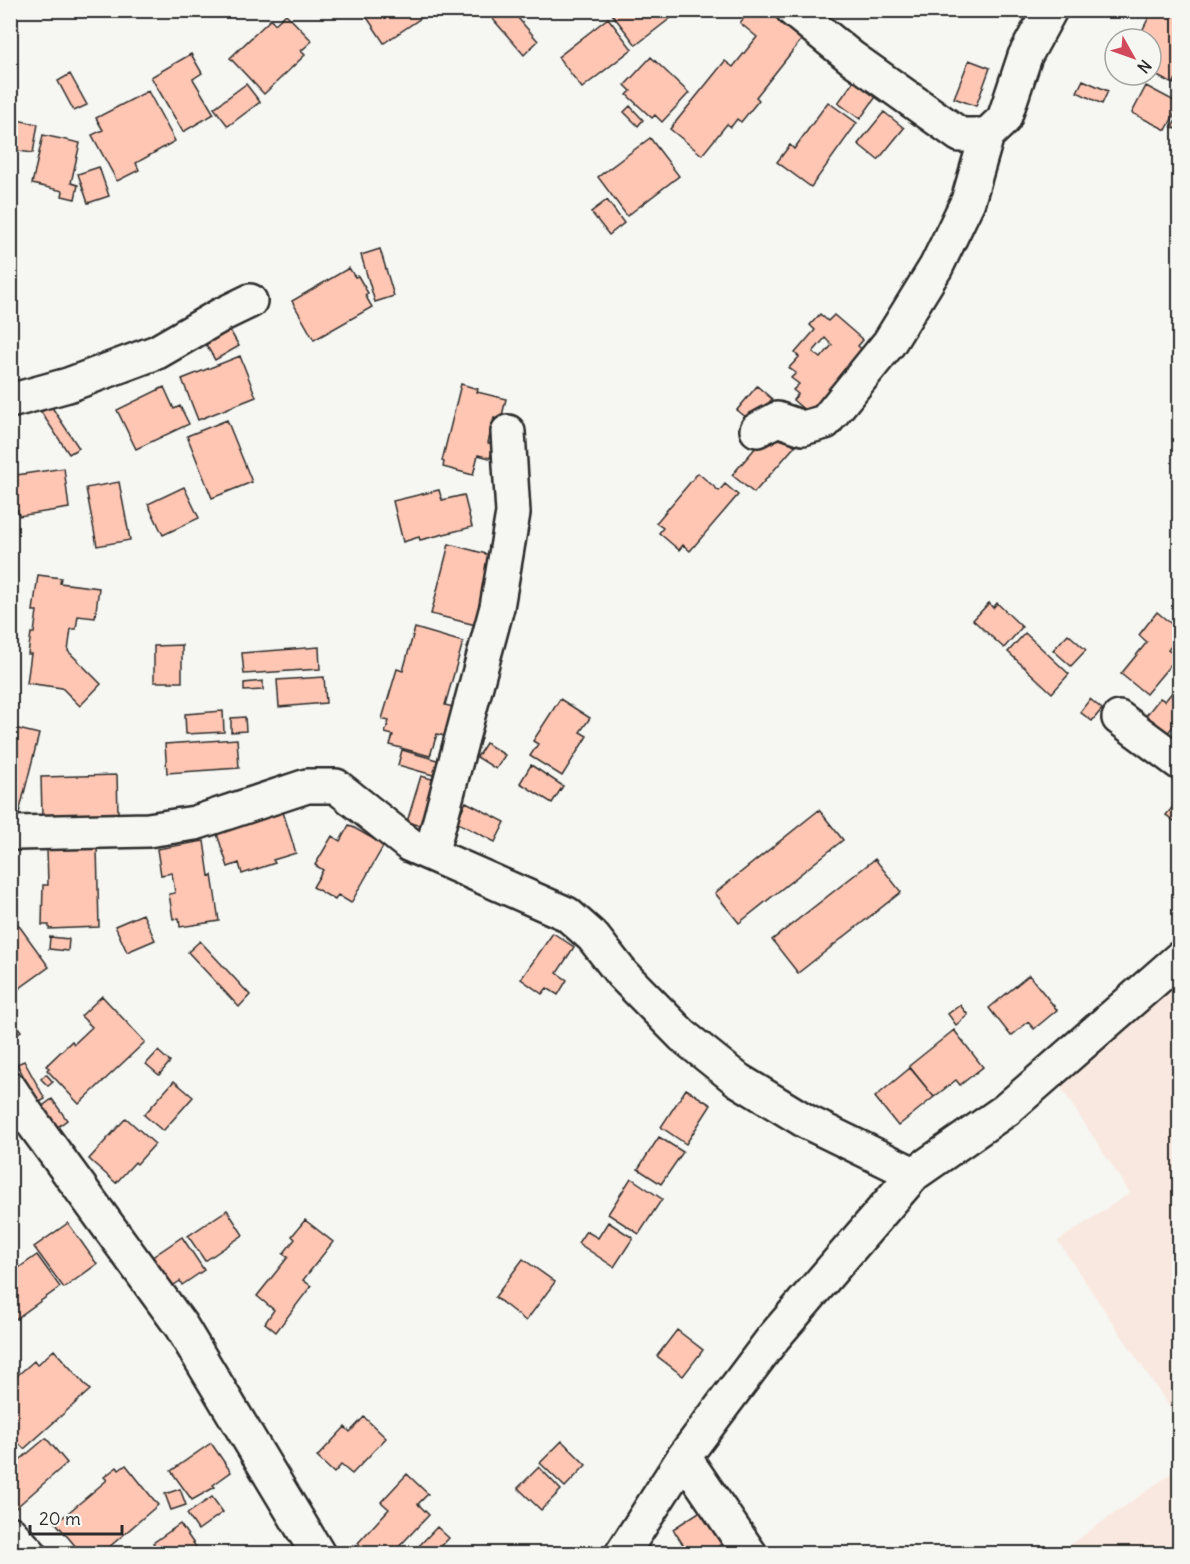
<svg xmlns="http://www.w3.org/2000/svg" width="1190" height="1564" viewBox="0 0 1190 1564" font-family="Delius,sans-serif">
<rect width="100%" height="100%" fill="#f6f6f2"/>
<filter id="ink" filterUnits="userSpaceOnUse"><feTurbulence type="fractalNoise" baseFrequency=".0167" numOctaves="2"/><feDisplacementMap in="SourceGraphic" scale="12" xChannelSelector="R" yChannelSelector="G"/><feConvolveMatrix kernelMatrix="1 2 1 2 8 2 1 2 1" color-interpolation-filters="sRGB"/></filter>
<g filter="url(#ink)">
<path fill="#f9e8df" d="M1179,979V1421L1058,1241L1130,1193L1056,1080Z
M1179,1468V1553H1067L1064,1549Z"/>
<path fill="#ffc6b3" stroke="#2b2b2b" stroke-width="1.5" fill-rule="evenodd" d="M362,10H420L424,16L384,43Z
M501,10H511L538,41L524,55L492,18Z
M617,10H681L636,45L612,14Z
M750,10H766L802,39L756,97L759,100L741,122L737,119L731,127L727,124L702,155L670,129L725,61L733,67L757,37L740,23Z
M1157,10L1180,11V72L1173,84L1151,73V39H1138L1150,15L1154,17Z
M286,14L312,41L301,51L305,55L264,94L230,58L271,19L275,24Z
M608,18L632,49L582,88L558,57Z
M191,54L202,73L193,79L214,114L183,132L151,77Z
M651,57L689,93L662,122L655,115L652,118L627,95L631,91L625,85Z
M969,60L990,68L976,106L954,98Z
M70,74L87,105L74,111L58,81Z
M856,78L878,94L860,119L838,103Z
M1083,80L1108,91L1102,104L1077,92Z
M246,84L260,102L228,126L214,108Z
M1146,86L1180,104L1166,130L1132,113Z
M148,91L175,141L136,163L139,170L117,181L92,135L103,130L96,118Z
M828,102L857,123L811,187L777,162L790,145L794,149Z
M630,106L643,120L638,126L624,112Z
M884,112L904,128L878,160L858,144Z
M1180,114V131L1172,127Z
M16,120L38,124L33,153L11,150Z
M43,135L80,143L71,183L78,185L75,199L62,196L63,191L32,184Z
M650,138L679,176L627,216L598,177Z
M99,167L109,196L88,203L78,174Z
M607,200L624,223L609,235L591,212Z
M380,249L394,296L375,302L361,255Z
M349,268L355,277L358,276L368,293L365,295L372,307L314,340L292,301Z
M820,314L828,321L834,315L863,340L858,346L867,354L818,411L813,407L808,413L793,400L798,394L793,390L799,384L791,378L796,373L789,368L799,357L795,353L815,330L810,325ZM825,338L832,345L821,358L813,352Z
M228,327L239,346L215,360L204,341Z
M240,356L256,397L198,420L182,379Z
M461,384L478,389L477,392L506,399L501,420L494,418L488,443L494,444L490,458L478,455L473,475L443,467L444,462L442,461Z
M757,386L772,399L752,422L737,410Z
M164,387L174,409L180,406L189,424L136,449L117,410Z
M51,406L79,448L69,454L41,412Z
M227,420L252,482L212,498L187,436Z
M781,434L795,446L754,493L732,475L764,438L772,444Z
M64,468L69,508L19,516L18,510L10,511V476Z
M698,473L719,491L725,484L738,495L690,551L683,545L679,550L659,533L663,528L656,523Z
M119,482L130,540L97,546L86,488Z
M184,487L199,518L163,535L148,504Z
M439,490L442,500L464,495L472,527L420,540L419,537L403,542L393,501Z
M449,544L494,556L476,625L431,614Z
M38,575L61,578L60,583L99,588L95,618L78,616L76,629H71L68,651L101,684L80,706L62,688L27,683L31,654H28L31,633H34L37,611H33Z
M989,603L993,608L997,603L1022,627L1004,648L973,620Z
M1157,612L1180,631V635L1168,650L1177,657L1146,694L1121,674L1147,642L1139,635Z
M415,628L463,642L445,705L457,708L448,737L437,734L430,756L390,745L393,735L385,733L389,721L382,719L397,669L403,671Z
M1025,633L1069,674L1052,693L1008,652Z
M1068,634L1086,650L1071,666L1053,650Z
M182,645V682H154V646Z
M319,647L320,669L244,674L242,653Z
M324,677L326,703L279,707L277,680Z
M263,681V690L244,691V683Z
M1179,684L1180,718L1166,735L1144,718L1160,698L1165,701Z
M560,699L590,718L580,732L587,736L562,776L530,756L538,744L533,741Z
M1090,699L1102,709L1092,721L1080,712Z
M223,711L224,732L186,734L185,714Z
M245,717L246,731L231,732V718Z
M10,727L39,734L19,813L10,811Z
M237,739L239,768L167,773L165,744Z
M486,743L505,755L496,769L477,757Z
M402,750L444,762L440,777L398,765Z
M531,765L563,786L552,803L520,783Z
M117,775L118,813L42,816L41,777Z
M421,776L439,781L426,827L407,822Z
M1180,798V825L1166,815Z
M466,802L505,822L495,842L456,822Z
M282,809L296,853L273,860L275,863L242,874L239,863L228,867L216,831Z
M819,810L843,840L739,923L715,893Z
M349,825L384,845L351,903L338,895L335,900L313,887L323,870L315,865L332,836L340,841Z
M204,841L209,876L212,875L219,921L180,927L179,918L173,919L169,894L175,893L172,873L161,875L157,849Z
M97,847L99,927L49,929V925H42L43,885H48L47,849Z
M875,859L901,892L798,973L772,940Z
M143,914L155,940L127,952L115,926Z
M17,923L49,967L10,995V928Z
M553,933L574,947L557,973L567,980L558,995L547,988L542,994L521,979Z
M50,937L69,939L68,951L49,949Z
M200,941L250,995L239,1007L188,952Z
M1029,975L1057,1010L1034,1029L1028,1022L1011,1036L989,1008Z
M102,996L145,1042L79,1104L47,1070L49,1068L46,1066L72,1041L74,1044L92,1027L81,1016Z
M960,1005L968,1015L956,1025L948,1014Z
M10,1017L21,1031L10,1039Z
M954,1030L983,1067L960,1085L956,1080L934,1097L909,1066Z
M158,1051L170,1062L159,1075L146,1064Z
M24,1061L45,1099L38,1103L17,1064Z
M910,1068L934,1097L898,1126L875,1097Z
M46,1074L53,1082L48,1086L41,1079Z
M174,1081L193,1097L163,1131L144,1115Z
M686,1089L711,1105L686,1144L661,1127Z
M52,1099L67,1120L55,1129L40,1108Z
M126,1118L155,1144L137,1164L135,1162L116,1183L89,1159Z
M659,1137L683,1152L661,1184L638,1169Z
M631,1178L662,1199L639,1234L608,1214Z
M227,1210L243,1235L205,1261L188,1236Z
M305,1220L333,1242L303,1280L311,1286L276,1332L265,1323L274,1310L257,1296L288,1257L283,1254L295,1239L292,1236Z
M608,1222L633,1238L614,1267L578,1243L586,1231L598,1238Z
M68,1223L97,1264L64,1288L34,1247Z
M182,1237L204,1270L182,1285L180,1281L171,1287L151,1258Z
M1180,1244V1259L1174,1251Z
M37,1255L60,1287L10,1323V1274Z
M523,1259L555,1282L526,1321L495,1297Z
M677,1330L703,1350L683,1376L657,1356Z
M54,1350L90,1390L24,1449L10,1434V1388L15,1384L12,1380L34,1361L37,1365Z
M364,1417L386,1438L352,1474L341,1465L334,1473L317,1457L345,1427L350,1432Z
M46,1438L67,1463L11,1512L10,1468Z
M562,1441L586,1465L565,1487L540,1463Z
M211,1443L231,1472L213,1485L215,1487L192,1500L171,1471Z
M126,1465L158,1505L101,1554H82L56,1523L107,1480L104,1477L117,1467L119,1470Z
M539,1467L561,1490L541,1510L518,1488Z
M407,1474L428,1494L418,1504L429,1515L392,1554H369L358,1543L389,1509L381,1502Z
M180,1489L186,1505L171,1510L165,1494Z
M212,1497L223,1512L198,1530L187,1514Z
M702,1510L724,1542L707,1554H689L673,1529Z
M180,1524L201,1554H151L157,1549L153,1543Z
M437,1527L449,1538L434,1554H425L418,1547Z"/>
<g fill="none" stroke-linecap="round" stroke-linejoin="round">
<g stroke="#2b2b2b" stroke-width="38">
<path id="minor" d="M793,10L852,58L960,135H987L1004,119L1025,56L1050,10
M10,401L68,385L157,352L221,315L250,301
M757,430L777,419L803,428L825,422L889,343L936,267L968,201L987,135
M1119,718L1180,763
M10,832L17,833L148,830L195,823L307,786H336L410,845L567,914L593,937L622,974L683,1036L738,1080L807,1122L914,1174
M431,854L497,607L513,513L508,432
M10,1089L30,1119L181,1326L318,1554
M684,1457L750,1554
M10,1533L30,1554
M622,1554L684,1457L774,1337L914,1174L1006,1110L1180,958"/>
</g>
<use href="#minor" stroke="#f6f6f2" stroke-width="33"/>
</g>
</g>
<rect width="1190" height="1564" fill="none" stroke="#f6f6f2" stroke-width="36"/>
<rect x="18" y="18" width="1154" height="1528" fill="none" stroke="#2b2b2b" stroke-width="2" filter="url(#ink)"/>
<g transform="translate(1133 57) rotate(130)"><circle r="28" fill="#f6f6f2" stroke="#a5a5a2" stroke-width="1.5"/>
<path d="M0-4.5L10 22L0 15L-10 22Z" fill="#d1495b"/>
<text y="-9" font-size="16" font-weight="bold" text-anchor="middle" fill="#2b2b2b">N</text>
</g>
<path d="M30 1525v9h92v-9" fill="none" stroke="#2b2b2b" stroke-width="3"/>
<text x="39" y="1525" font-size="18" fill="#2b2b2b" stroke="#f6f6f2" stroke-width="4.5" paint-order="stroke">20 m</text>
</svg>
